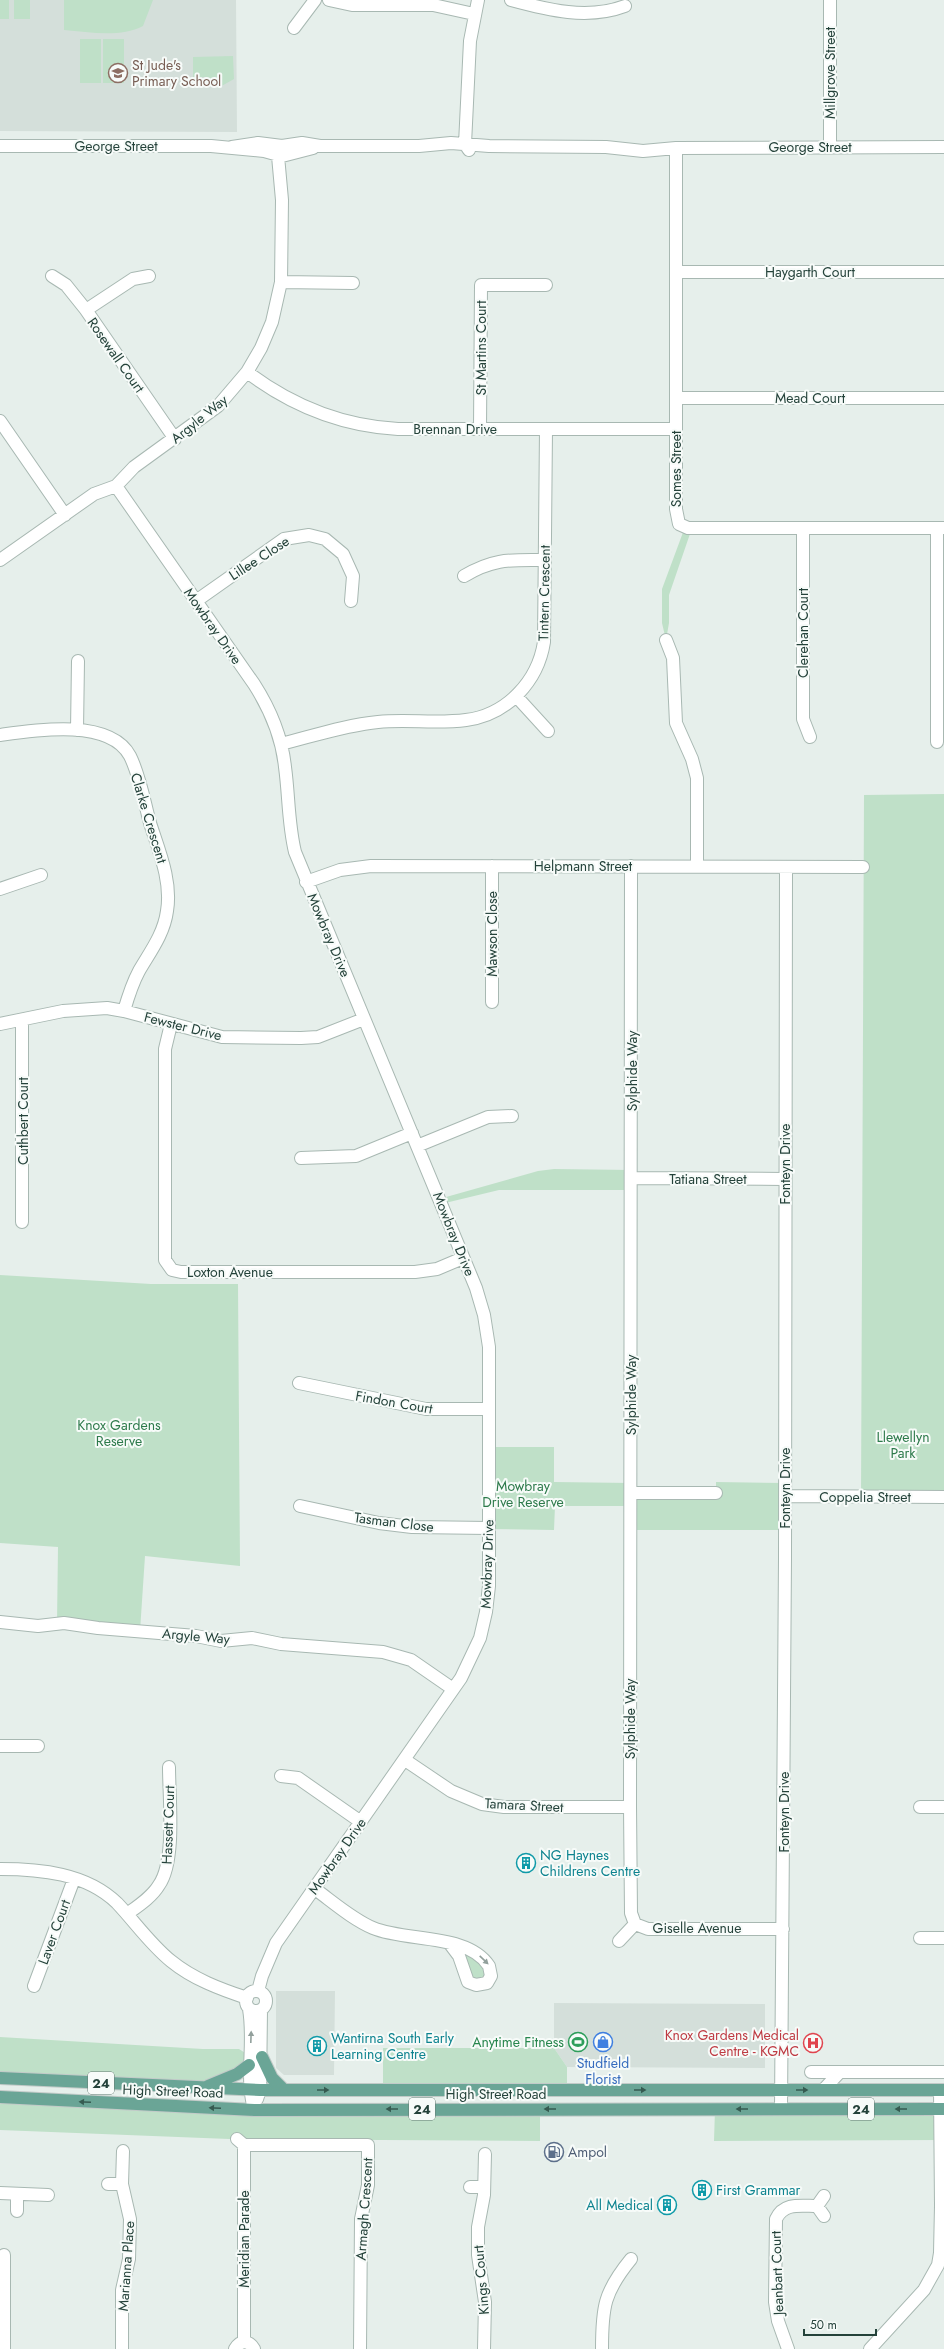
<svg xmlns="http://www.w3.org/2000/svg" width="944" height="2349" viewBox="0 0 944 2349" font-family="Jost,sans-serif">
<rect width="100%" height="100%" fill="#e6efeb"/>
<path fill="#d4dfda" d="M0,0H236L237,132L0,131Z
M276,1991H335L334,2075H284L276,2068Z
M554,2003L765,2004V2068L567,2067L554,2048Z"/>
<path fill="#bfe0c8" d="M0,0H9V19H0Z
M14,0H30V19H14Z
M64,0H153L143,26C120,38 89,32 64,30Z
M80,39H101V83H80Z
M103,39H124V83H103Z
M233,56L234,79L218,88L207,77L193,78V57Z
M685,527L692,528L669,595V623L666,640L662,623V589Z
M944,794V1497H861L864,795Z
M554,1169L632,1170V1190H499L441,1204L439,1199L538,1171Z
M0,1275L151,1284H238L240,1566L145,1556L140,1631L57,1623L58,1547L0,1543Z
M489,1447H554V1482L631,1483V1493L716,1492V1482L785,1483V1530H631V1506H555L554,1530L489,1529Z
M459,1945L491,1973L476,1985Z
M0,2037L203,2049H239L250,2056L249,2065L219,2082L0,2078Z
M383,2048H554L567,2067V2090H383Z
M0,2097L125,2104L540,2109V2141L229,2139L0,2130Z
M715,2109H944V2140L714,2141Z"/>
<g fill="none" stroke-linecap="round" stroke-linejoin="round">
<g stroke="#a8b8b2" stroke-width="14">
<path id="minor" d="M329,0L352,5H433L474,14
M511,0C548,10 588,20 625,6
M830,0V147
M294,28L315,0
M0,146H211L264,151L282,156L313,148
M232,147L258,143L282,146L302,143L320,146H419L451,143L489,146L606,147L643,151L676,148L944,147
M676,148V509L679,524L688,528H944
M469,150L465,144L470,41L478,0
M676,272H944
M52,276L66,285L86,310L175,439
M281,282L353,283
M86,310L133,279L149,276
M247,372C292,406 343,426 398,429H676
M676,398H944
M0,421L65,515
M480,429L481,285H546
M116,486L254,684C270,709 282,738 285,767C289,796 288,823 295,852L476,1288L484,1315L489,1347V1586L486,1612L480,1638L461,1678L276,1943L262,1976L258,1991
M803,528V719L810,737
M937,528V742
M0,560L94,494L116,486L134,467L218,406L247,372L261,348L272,322L281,282L282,200L278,156L282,146
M464,576C494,558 511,560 544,560
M196,601L284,539L309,535L325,539L343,554L353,576L351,601
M666,640L673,658L676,723L692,759L697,778V866
M516,696L548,731
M77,730L78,661
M0,735C35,730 110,718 130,756C140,776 144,801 150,823C159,851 172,881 167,911C164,934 150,952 139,971C132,984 128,997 124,1011
M281,744C313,736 346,725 378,722C407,719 437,724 466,720C507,715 538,681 544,642L546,429
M631,866L630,1807L631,1913L635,1924
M306,882L340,870L371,866L863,867
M0,889L41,875
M492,1002V866
M22,1020V1222
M0,1024L63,1011L107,1008L124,1011L222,1037L301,1038L318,1037L364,1019
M171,1024L165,1049V1260L172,1270L181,1272H415L437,1269L463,1258
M417,1146L488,1117L512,1116
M301,1158L356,1156L412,1133
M632,1178L785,1179
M299,1383L426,1409H489
M631,1493H716
M785,1496L944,1497
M300,1506L379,1523L412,1527L489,1528
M0,1622L38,1626L64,1623L98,1628L196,1636L221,1641L252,1638L281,1644L383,1652L411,1660L453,1689
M0,1746H38
M405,1760L451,1791L482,1804L504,1807H630
M281,1776L298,1778L361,1822
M920,1807H944
M0,1869C40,1869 86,1873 117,1903C135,1922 150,1944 171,1961C193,1979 220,1989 247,1998
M315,1889C333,1902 352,1919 373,1928C406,1942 468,1933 489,1966L491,1976L487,1983L476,1985L468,1982L459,1956L450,1944
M127,1914C138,1906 152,1897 159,1885C176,1861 169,1798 169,1767
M920,1938H944
M619,1941L635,1924L648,1929H783
M34,1986L74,1879
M246 2001a10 10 0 1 1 20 0a10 10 0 1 1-20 0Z
M249,2009C255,2044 245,2074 254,2110
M811,2072H944
M824,2089L840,2072
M257,2099L260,2090L261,2010
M781,2109L785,1558L786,867
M237,2139L244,2145V2342
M244,2145H368V2185L361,2219L360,2349
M108,2184H122
M470,2187H484
M0,2193L48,2195
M17,2195V2211
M824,2196L817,2206L824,2216
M4,2255V2349
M122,2349V2290L129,2259L130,2219L122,2184L123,2151
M235,2349C240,2340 249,2340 254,2349
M484,2349L485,2302L478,2255V2227L484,2195L485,2154
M602,2349C602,2307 604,2292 631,2259
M788,2349L778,2321L775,2302L776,2219C784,2202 801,2206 817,2206
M870,2349L924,2290L938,2265L940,2253L941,2206L940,2090"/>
</g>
<g stroke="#c2cac8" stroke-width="14">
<path id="major" d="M262,2057L272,2078L284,2090
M0,2078L260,2090H944
M208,2086L237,2074L249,2065
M0,2097L254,2110L944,2109"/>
</g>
<use href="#minor" stroke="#fff" stroke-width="12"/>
<use href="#major" stroke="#6aa596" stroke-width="12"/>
</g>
<defs><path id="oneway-solid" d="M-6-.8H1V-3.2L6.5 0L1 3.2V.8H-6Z"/></defs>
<g fill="#92a09c">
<use href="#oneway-solid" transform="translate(484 1960) rotate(44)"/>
<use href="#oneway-solid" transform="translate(251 2037) rotate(-88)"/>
</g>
<g fill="#365b51">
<use href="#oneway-solid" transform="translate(323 2090)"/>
<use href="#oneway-solid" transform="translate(640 2090)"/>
<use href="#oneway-solid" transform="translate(802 2090)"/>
<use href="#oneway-solid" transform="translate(85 2102) rotate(-177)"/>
<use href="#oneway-solid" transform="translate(215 2108) rotate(-178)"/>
<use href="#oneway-solid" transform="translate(392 2109) rotate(180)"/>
<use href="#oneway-solid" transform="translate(550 2109) rotate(180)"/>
<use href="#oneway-solid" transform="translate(742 2109) rotate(180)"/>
<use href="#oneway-solid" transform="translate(901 2109) rotate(-180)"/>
</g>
<defs>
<g id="school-ring" transform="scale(1)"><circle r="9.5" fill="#f7fbf9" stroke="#8d6e63" stroke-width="1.5"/><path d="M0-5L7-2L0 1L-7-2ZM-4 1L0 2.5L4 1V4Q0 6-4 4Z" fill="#8d6e63"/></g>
<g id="building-ring" transform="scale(1)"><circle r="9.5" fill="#f7fbf9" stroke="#0f9aa8" stroke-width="1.5"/><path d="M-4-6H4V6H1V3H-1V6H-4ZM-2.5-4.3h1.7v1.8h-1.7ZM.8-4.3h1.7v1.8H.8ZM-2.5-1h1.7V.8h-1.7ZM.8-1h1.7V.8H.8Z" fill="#0f9aa8"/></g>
<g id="stadium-ring" transform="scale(1)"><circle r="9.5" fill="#f7fbf9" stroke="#2e9e5b" stroke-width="1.5"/><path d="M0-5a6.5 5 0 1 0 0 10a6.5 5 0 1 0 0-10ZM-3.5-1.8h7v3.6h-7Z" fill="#2e9e5b"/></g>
<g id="shop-ring" transform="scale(1)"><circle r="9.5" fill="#f7fbf9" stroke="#3f7fe0" stroke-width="1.5"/><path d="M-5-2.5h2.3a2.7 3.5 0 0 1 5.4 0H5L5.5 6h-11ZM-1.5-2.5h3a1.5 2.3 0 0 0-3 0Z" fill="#3f7fe0"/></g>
<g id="hospital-ring" transform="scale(1)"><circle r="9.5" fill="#f7fbf9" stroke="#e0444e" stroke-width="1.5"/><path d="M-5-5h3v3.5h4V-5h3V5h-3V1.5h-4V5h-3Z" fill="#e0444e"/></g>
<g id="fuel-ring" transform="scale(1)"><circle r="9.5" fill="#f7fbf9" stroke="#5c6f8a" stroke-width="1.5"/><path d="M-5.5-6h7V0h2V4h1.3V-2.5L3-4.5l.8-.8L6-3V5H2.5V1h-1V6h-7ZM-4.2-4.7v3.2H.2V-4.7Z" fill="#5c6f8a"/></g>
</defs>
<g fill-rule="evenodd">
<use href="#school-ring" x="118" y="73"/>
<use href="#building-ring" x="526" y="1863"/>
<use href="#stadium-ring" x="578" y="2042"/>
<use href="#shop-ring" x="603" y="2042"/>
<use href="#hospital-ring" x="813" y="2043"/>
<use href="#building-ring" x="317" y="2046"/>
<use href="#fuel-ring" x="554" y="2152"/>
<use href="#building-ring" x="702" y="2190"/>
<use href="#building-ring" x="667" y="2205"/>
</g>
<g text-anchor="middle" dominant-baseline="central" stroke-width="4" stroke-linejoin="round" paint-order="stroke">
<g fill="#f7fbf9" stroke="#637a73" stroke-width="1">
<rect x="88" y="2072" width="26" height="22" rx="3"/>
<rect x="409" y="2098" width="26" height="22" rx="3"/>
<rect x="848" y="2098" width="26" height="22" rx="3"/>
</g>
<g font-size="13" font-weight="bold" fill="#24423a">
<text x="101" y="2083">24</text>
<text x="422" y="2109">24</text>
<text x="861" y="2109">24</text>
</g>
<g font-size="14" fill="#785e54" stroke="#f7fbf9" text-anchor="start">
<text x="132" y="65">St Jude's<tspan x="132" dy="16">Primary School</tspan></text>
</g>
<g font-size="14" fill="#24423a" stroke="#f7fbf9">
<text transform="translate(830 73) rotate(-90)">Millgrove Street</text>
<text x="116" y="146">George Street</text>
<text x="810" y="147">George Street</text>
<text x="810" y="272">Haygarth Court</text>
<text transform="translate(481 348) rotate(-90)">St Martins Court</text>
<text transform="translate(116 355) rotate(55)">Rosewall Court</text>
<text x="810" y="398">Mead Court</text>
<text transform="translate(199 419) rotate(-39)">Argyle Way</text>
<text x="455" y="429">Brennan Drive</text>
<text transform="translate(676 469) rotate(-90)">Somes Street</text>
<text transform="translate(259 558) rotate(-33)">Lillee Close</text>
<text transform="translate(544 593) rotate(-89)">Tintern Crescent</text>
<text transform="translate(213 626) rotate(55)">Mowbray Drive</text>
<text transform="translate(803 633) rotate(-90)">Clerehan Court</text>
<text transform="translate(149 818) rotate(73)">Clarke Crescent</text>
<text x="583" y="866">Helpmann Street</text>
<text transform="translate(492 934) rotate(-90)">Mawson Close</text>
<text transform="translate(329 935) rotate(67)">Mowbray Drive</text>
<text transform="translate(183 1026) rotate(14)">Fewster Drive</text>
<text transform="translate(632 1071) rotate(-90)">Sylphide Way</text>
<text transform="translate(23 1121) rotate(-90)">Cuthbert Court</text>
<text transform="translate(785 1164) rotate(-90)">Fonteyn Drive</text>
<text x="708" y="1179">Tatiana Street</text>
<text transform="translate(454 1234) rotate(68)">Mowbray Drive</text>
<text x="230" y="1272">Loxton Avenue</text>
<text transform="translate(631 1395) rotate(-90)">Sylphide Way</text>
<text transform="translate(394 1402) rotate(10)">Findon Court</text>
<text transform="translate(785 1488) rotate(-90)">Fonteyn Drive</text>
<text x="865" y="1497">Coppelia Street</text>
<text transform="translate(394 1522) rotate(7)">Tasman Close</text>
<text transform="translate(487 1564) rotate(-88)">Mowbray Drive</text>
<text transform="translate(196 1636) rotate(5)">Argyle Way</text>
<text transform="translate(630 1719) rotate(-90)">Sylphide Way</text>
<text transform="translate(524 1805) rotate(3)">Tamara Street</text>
<text transform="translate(784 1812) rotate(-90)">Fonteyn Drive</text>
<text transform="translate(168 1825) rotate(-88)">Hassett Court</text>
<text transform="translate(337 1856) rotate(-55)">Mowbray Drive</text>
<text x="697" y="1928">Giselle Avenue</text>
<text transform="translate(54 1932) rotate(-70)">Laver Court</text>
<text transform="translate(173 2091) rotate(2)">High Street Road</text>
<text x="496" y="2094">High Street Road</text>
<text transform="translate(364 2209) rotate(-86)">Armagh Crescent</text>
<text transform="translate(244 2239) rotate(-90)">Meridian Parade</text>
<text transform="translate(126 2266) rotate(-86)">Marianna Place</text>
<text transform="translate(777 2273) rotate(-92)">Jeanbart Court</text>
<text transform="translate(481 2280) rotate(-95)">Kings Court</text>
</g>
<g font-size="14" fill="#2d7a4b" stroke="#f7fbf9">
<text x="119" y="1425">Knox Gardens<tspan x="119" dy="16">Reserve</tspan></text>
<text x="903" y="1437">Llewellyn<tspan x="903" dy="16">Park</tspan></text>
<text x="523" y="1486">Mowbray<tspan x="523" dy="16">Drive Reserve</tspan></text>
</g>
<g font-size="14" fill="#0d838f" stroke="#f7fbf9" text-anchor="start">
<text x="540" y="1855">NG Haynes<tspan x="540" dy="16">Childrens Centre</tspan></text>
<text x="331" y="2038">Wantirna South Early<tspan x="331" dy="16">Learning Centre</tspan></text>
<text x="716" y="2190">First Grammar</text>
<text x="653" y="2205" text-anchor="end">All Medical</text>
</g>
<g font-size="14" fill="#be3a42" stroke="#f7fbf9" text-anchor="end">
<text x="799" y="2035">Knox Gardens Medical<tspan x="799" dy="16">Centre - KGMC</tspan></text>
</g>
<g font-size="14" fill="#27864d" stroke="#f7fbf9" text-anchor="end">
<text x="564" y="2042">Anytime Fitness</text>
</g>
<g font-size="14" fill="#366cbe" stroke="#f7fbf9">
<text x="603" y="2063">Studfield<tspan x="603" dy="16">Florist</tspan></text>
</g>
<g font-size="14" fill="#4e5e75" stroke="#f7fbf9" text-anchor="start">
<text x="568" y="2152">Ampol</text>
</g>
</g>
<path d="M804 2329v6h72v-6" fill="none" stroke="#24423a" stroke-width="2"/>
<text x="810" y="2329" font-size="12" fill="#24423a" stroke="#f7fbf9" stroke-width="3" paint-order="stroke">50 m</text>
</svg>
